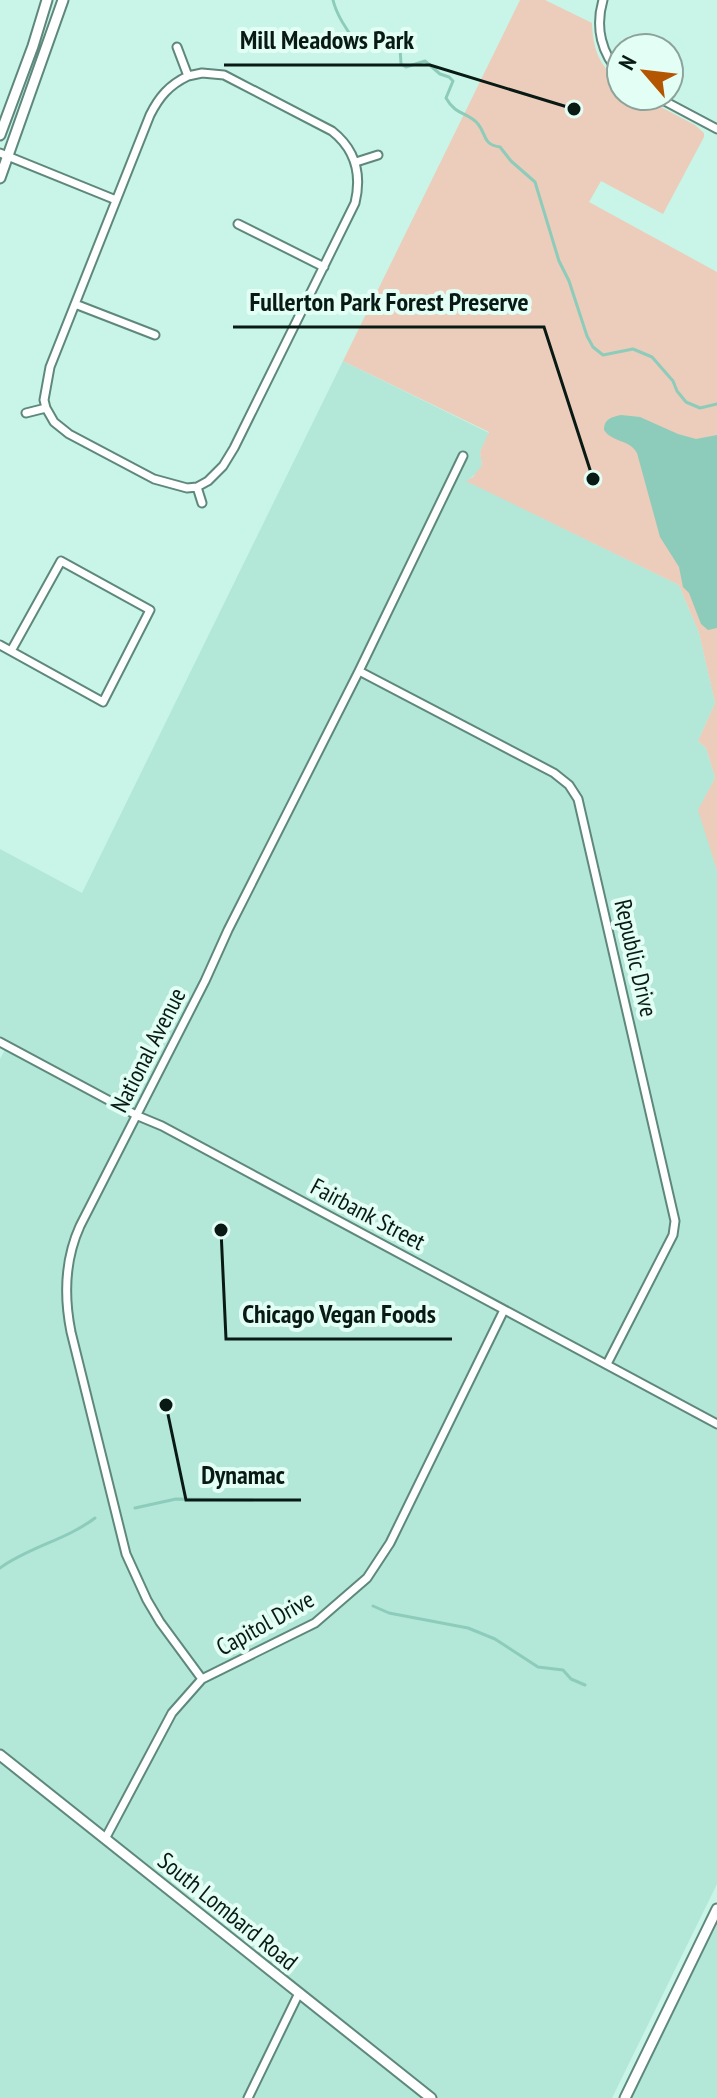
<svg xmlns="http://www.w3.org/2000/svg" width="717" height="2098" viewBox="0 0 717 2098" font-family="'PT Sans Narrow',sans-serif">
<rect width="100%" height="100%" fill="#c8f5e7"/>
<path fill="#b3e7d8" d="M343,361L489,433L480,452L482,465L479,471L467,481L679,585L699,633L715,703L698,741L706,748L715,778L699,810L717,871V1884L612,2098H0V1059L9,1042L0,1037V849L82,893Z
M717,1919V2098H630Z"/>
<path fill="#ecccba" d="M520,0H545L592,23C593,52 600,65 621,85V96H640L695,125L704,133V137L663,214L601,181L589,202L717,272V871L698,810L715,778L706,748L698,741L715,703L699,633L679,585L466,481L473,477L482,465L480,452L489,432L343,361Z"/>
<path fill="#8dccba" d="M621,415L640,417L678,434L696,439L717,435V628L708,630L701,624L689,593L683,587L679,567L660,537L637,453C629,439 613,443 604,430C604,419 611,417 621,415Z"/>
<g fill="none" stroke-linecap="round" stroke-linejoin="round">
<path stroke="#8dccba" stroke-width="3" d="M333,0C336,13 346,30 355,40L372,38L397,45L400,48L401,64L406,67L425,61L440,74L449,77L453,81L446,98C456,116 468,112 478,124C487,135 482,144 500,147L511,161L535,182L559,261L569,281L587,336L593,347L603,355L633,349L652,357L673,381L677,391L686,402L700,408L717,404
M135,1508L176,1499L253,1500
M0,1568C29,1547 66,1540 95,1518
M373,1606L389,1613L468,1628L495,1639L538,1667L563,1670L571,1679L585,1685"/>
<g stroke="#5f887d" stroke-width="11">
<path id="street" d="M603,0C595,27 601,54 621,74
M177,47L188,76L202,73L224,75L332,131C356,150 362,174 355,203L234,448L223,466L208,481L197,487L187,488L154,479L69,434L54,422L46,408L44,400L50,367L150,115C159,97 169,85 188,76
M655,96L717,129
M0,153L116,200
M356,162L378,155
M238,224L324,267
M75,304L155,335
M26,413L46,408
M197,487L202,503
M0,645L103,702L150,610L61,561L11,651
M359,671L554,773L569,785L578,799L675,1221L673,1235L607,1364
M0,1042L138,1116L162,1126L717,1424
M202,1679L160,1622L147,1600L126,1554L71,1332C64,1297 65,1259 80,1226L205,981L228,930L359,671L463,456
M105,1839L172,1713L202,1679L315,1623L367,1578L390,1543L504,1310
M248,2098L299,1993"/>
</g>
<g stroke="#5f887d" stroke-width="13">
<path id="secondary" d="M0,135L33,46L47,0
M0,178L63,0
M0,1755L431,2098
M625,2098L717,1909"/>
</g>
<use href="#street" stroke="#fff" stroke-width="7"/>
<use href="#secondary" stroke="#fff" stroke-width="9"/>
</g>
<g text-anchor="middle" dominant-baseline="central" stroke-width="8" stroke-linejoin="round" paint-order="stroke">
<g font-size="24" fill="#091a15" stroke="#e3fef5">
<text transform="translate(636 958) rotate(77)">Republic Drive</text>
<text transform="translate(148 1050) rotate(-63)">National Avenue</text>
<text transform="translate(368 1214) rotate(28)">Fairbank Street</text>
<text transform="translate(265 1623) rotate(-29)">Capitol Drive</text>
<text transform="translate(228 1911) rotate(39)">South Lombard Road</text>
</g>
</g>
<path fill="none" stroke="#091a15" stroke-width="3" d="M574 109L430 65H224M593 479L544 327H233M221 1230L226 1339H452M166 1405L186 1500H301"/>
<g fill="#091a15" stroke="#e3fef5" stroke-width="3">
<circle cx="574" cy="109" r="8"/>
<circle cx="593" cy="479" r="8"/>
<circle cx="221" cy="1230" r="8"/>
<circle cx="166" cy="1405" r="8"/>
</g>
<g font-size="26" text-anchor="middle" font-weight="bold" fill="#091a15" stroke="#e3fef5" stroke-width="8" stroke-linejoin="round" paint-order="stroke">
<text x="327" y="49">Mill Meadows Park</text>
<text x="389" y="311">Fullerton Park Forest Preserve</text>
<text x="339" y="1323">Chicago Vegan Foods</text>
<text x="243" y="1484">Dynamac</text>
</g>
<g transform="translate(645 72) rotate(298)"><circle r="38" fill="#e3fef5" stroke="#8ca39b" stroke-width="2"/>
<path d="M0-6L14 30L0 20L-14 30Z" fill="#b45601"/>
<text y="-12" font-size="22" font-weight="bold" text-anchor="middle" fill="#091a15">N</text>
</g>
</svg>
